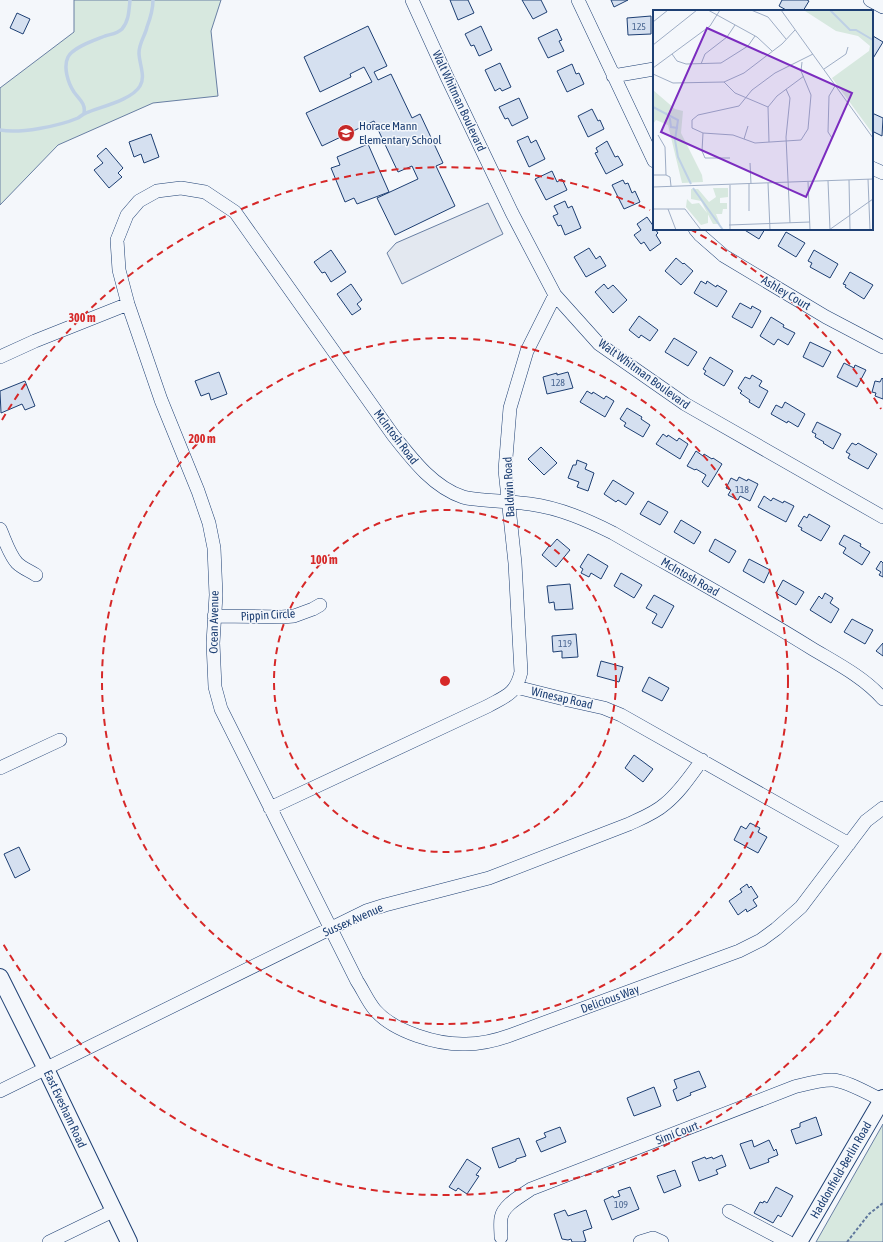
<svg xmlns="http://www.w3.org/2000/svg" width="883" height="1242" viewBox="0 0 883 1242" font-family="'Asap Condensed',sans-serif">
<rect width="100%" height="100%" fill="#f4f7fb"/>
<path fill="#d7e8df" stroke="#687fa3" d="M74,0H221L211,31L218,96L153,103L58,145L0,205V88L74,32Z
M883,1124V1242H816Z"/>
<path fill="#e3e8f0" stroke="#687fa3" d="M488,203L503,234L402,284L387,253L396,243Z"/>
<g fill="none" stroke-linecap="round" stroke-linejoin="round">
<path stroke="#bed0e5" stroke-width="3.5" d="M84,113C86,104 79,99 74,92C68,83 63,67 68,57C73,47 95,40 105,36C111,34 117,34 122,29C129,21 129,10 130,0
M0,130C20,134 59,126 78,118C81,116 83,114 86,113C100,107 132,100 140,86C146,77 139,63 139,53C139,43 145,36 147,27C150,19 153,9 153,0"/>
</g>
<path fill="#d5e0f0" stroke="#1d3f73" d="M450,0H468L474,13L458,20Z
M522,0H541L547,12L533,19Z
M611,0H628L614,7Z
M782,0H807L809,1L803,11H788L779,6Z
M17,13L30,19L23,34L10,28Z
M651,16V34L628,35L627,18Z
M368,26L387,66L374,72L378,80L391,74L412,118L420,114L443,163L436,166L455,206L395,235L377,198L418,179L412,166L398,172L374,121L322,146L306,113L372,82L364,67L350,74L351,77L320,92L304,57Z
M481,26L492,50L479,56L474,45L471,46L465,34Z
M557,29L562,40L559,41L564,51L548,58L538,38Z
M873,36L883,42L872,60V37Z
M500,63L511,87L502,91L500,88L495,91L485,70Z
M572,64L576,74L579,73L584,84L567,92L557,71Z
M519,98L528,118L512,126L508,118L505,119L499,107Z
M592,109L598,121L600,120L604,129L588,137L578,116Z
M872,113L883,118L882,136L872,131Z
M151,134L159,157L144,163L141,154L134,157L129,142Z
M528,136L531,143L536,140L545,159L529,167L517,141Z
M607,141L615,157L618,156L623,165L606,174L595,153L598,152L596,148Z
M368,144L389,192L357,204L354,198L345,202L331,168L340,165L337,157Z
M106,148L123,168L118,173L122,177L109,188L94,170L103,163L97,156Z
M552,171L557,182L562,179L567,190L546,200L535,179Z
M623,180L625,184L628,183L632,193L635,191L640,202L624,209L612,185Z
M565,201L568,208L572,206L581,228L565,235L561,225L558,226L553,216L558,214L554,206Z
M647,217L654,227V229H655L658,233L656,235L661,243L650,251L644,242L641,244L634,235L641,230L637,224Z
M743,229H765L759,239Z
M786,232L805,243L796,257L778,246Z
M589,248L596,259L600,256L606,266L586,277L574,257Z
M331,250L346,272L331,282L325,272L322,273L314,262Z
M814,250L838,264L830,278L810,267L812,263L808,261Z
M676,258L683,264L684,263L693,271L681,285L665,271Z
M850,272L873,285L864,299L845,287L846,285L843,284Z
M701,281L706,284L707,281L716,287L717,285L727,291L717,307L694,293Z
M351,284L362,300L357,304L361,309L352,315L337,294Z
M604,284L608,289L613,285L627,300L613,313L595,292Z
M740,303L751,309L752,306L761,311L752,328L732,317Z
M639,316L658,330L650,341L641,335L639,338L629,330Z
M771,317L784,325L783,327L795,333L788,345L778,339L774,345L760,336Z
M674,338L697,352L688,366L665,352Z
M810,342L831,352L823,367L803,357Z
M710,357L733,371L724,386L704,374L706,371L703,369Z
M844,363L854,368L855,365L866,370L857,387L837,377Z
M219,372L227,394L211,400L209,393L201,396L195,381Z
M568,372L573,388L547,394L543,377L557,373V375Z
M752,375L762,381L759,386L768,391L759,408L749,402L750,400L740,393L742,391L738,388L745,377L750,379Z
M882,378L883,379V399L875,396L876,393L872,392L875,381L880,382Z
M25,381L35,406L25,410L22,404L1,413L0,391Z
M587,391L592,394L593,392L604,399L606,396L614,401L605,417L580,402Z
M785,402L805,414L798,427L788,421L787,423L771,414L776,405L782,408Z
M627,408L642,417L641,419L650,425L643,437L624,426L626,423L620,419Z
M817,422L841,434L833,449L823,443L824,442L815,437L816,434L812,432Z
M663,434L667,437L668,435L677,441L679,438L688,444L680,459L656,444Z
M852,443L856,445L858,443L877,454L868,469L848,458L850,454L846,452Z
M541,447L557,463L544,475L528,459Z
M696,451L703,456L704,454L712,459L713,458L722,464L708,487L702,482L706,475L696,469L695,470L687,466Z
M577,460L587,464L585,469L594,473L588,491L577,487L579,482L568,478L573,465H576Z
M739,477L747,481L748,479L758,484L750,501L740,496L738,500L728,495L731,490L726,488L731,478L737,481Z
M613,480L634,493L626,505L618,500L616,502L604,494Z
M764,496L771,501L773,498L783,503L784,501L794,506L786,522L758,507Z
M648,501L668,512L660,525L640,514Z
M809,514L830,526L821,541L801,530L802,528L798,526L804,516L807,518Z
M681,520L701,532L694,544L674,532Z
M844,535L861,544L860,546L870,552L862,565L843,553L846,548L839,544Z
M557,539L570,550L556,567L542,555L549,546L550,547Z
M715,539L736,551L729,563L709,551Z
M588,554L608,566L601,579L591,573L589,577L581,573L583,569L580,567Z
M749,559L770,570L764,583L743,571Z
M881,561L883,563V577L879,575L881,572L876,569Z
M621,573L642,585L634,598L614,586Z
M783,580L804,592L796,605L776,593Z
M570,584L573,609L555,610L554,602L549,603L547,586Z
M825,593L833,598L830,603L839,609L831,623L810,610L819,596L822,599Z
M654,595L674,606L662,628L652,623L657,614L646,608Z
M852,619L873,630L865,644L844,632Z
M576,634L578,657L562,658V651L553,652L552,636Z
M883,643V656L876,651Z
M601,661L623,667L619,682L597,676Z
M649,677L669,688L662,701L642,691Z
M634,755L653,769L643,782L625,768Z
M750,823L760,828L758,832L767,837L758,853L734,840L741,826L746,829Z
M19,847L30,870L15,878L4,854Z
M747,884L749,888L751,886L758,897L753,900L757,906L747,912L746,909L738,915L729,901L742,892L740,889Z
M699,1071L706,1087L690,1093L691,1095L677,1101L673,1090L677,1088L674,1080Z
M654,1087L661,1106L634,1116L627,1098Z
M816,1117L822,1135L796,1144L791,1130L800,1127V1123Z
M560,1127L566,1142L541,1152L536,1141L546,1137L544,1133Z
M519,1138L526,1156L516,1159V1161L499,1168L492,1148Z
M752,1140L754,1147L769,1140L774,1151L776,1149L778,1155L768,1159L769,1162L750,1169L740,1144Z
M722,1155L726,1166L716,1170L718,1174L699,1181L692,1162L705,1157L706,1159L712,1157L713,1159Z
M467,1159L481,1168L476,1175L479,1176L467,1194L458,1188L456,1191L449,1187Z
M675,1170L681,1186L664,1193L657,1176Z
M630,1187L639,1209L612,1220L604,1200L613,1196L614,1198L620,1196L618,1191Z
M776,1187L793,1196L781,1217L778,1215L773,1223L754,1213L760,1202L763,1203L764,1201L767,1203Z
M565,1210L568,1216L586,1210L592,1228L583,1231L586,1241L583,1242H572L571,1239L568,1240L562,1239L554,1214Z"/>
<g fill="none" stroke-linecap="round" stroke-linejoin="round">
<g stroke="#1d3f73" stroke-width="14">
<path id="minor" d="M412,0L447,77L512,213L555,295L599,344L685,404L883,517
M578,0L654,161
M870,0L883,7
M613,76L654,69
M872,168L883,173
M695,229L700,235L724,256L826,317L883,347
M0,357L35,341L128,304
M0,529C5,540 9,554 17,563C22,568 30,571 36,575
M214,616L282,617L294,616L313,609L320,605
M516,687L568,700L604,708L621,715L849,844
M883,699C864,677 836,663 811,648C747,608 679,571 613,533C587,520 560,508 530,504C515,502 499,501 484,500C477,499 469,499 463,497C433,487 412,459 393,435L235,212L205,192L181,188L157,191L139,201L127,215L117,240L119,270L128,304L161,400L198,491L209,523L214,548L216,595L213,643L215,687L221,709L357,981C363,990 368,1002 375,1010C394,1032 438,1045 466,1044C482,1044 497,1040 511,1035L739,951L761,940L776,929L801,907L866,821L883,808
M0,768L60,740
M270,808L488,706C506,696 516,694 521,672L515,563L505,470L510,408L527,351L555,295
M0,1091L366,911L385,905L489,878L629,824C642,818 655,813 665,804C680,792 691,775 702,760
M729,1211L788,1242
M501,1237C501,1231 500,1224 501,1218C503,1205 521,1196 531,1189L794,1087C806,1084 819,1080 832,1080C845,1080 869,1094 882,1100
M49,1242L113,1211
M640,1242L653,1238L662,1242"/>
</g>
<g stroke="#1d3f73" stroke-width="18">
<path id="major" d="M0,977L46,1069L129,1242
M799,1242L883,1098"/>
</g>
<path stroke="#5e769c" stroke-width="2" stroke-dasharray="3 2" stroke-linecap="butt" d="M847,1242L869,1214L883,1203"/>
<use href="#minor" stroke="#f4f7fb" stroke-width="13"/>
<use href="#major" stroke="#f4f7fb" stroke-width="16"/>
</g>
<g fill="none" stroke="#d62828" stroke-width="2" stroke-dasharray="7 5">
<circle cx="445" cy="681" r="171"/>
<circle cx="445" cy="681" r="343"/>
<path d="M881 953A514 514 0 0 1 2 942M2 420A514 514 0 0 1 650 210M690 229A514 514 0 0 1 881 409"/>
</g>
<defs>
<g id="school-disc" transform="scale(0.9)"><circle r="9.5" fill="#c62828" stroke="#f4f7fb"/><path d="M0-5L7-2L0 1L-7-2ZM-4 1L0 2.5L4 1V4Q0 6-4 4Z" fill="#fff"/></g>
</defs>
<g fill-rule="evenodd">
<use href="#school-disc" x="346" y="133"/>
</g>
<g text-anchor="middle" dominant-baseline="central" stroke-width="3" stroke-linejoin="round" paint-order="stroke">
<g font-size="10" fill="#4b6792">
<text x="639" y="26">125</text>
<text x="558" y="382">128</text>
<text x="742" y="489">118</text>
<text x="565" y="643">119</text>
<text x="621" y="1204">109</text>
</g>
<g font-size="12" fill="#1d3f73" stroke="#f4f7fb">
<text transform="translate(459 101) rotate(65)">Walt Whitman Boulevard</text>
<text transform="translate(786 293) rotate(31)">Ashley Court</text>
<text transform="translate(644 374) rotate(36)">Walt Whitman Boulevard</text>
<text transform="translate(396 437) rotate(53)">McIntosh Road</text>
<text transform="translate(509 487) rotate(-93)">Baldwin Road</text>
<text transform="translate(690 577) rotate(30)">McIntosh Road</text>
<text transform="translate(268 615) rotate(-3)">Pippin Circle</text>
<text transform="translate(214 622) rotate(-89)">Ocean Avenue</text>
<text transform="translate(562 698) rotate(13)">Winesap Road</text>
<text transform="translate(353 920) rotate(-24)">Sussex Avenue</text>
<text transform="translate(610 999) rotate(-20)">Delicious Way</text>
<text transform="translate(65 1109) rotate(65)">East Evesham Road</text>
<text transform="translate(677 1133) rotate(-21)">Simi Court</text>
<text transform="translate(841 1170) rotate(-60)">Haddonfield-Berlin Road</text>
</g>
<g font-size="12" fill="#1d3f73" stroke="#f4f7fb" text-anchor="start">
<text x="359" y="126">Horace Mann<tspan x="359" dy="14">Elementary School</tspan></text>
</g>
</g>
<g transform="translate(653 10)">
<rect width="220" height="220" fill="#f4f7fb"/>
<path d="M145,0H220V124L179,68L216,41L217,36L205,26L183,21L152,1ZM0,80L22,99L30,101L28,123L49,165L50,172L29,173L15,115L3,110L0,114ZM60,178H75V187L67,188V193H74V199H70L69,204H63L67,214H60L48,191L38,189V179H45L56,192L63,187ZM34,189L39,194L46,193L55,204V213L48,215L33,197Z" fill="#d7e8df"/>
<path fill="none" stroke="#bed0e5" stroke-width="2" d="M177,0L197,20H203L220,30M0,97L25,110L22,130L25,147L38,174M13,103L17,109L18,117L25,118M40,178L70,220"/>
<path fill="none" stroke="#9eadc5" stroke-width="1" d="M55,0L104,27L119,41M98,0L115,7L133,29M128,0L220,128M0,12L15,0M0,35L44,0M19,44L24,51L33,54L68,53L95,36L102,26M149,52L148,61L158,85L155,119L148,130L102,133L80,125L50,123L39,118V110L45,105L86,96L99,80L122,63L160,44M48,54L52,44L74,27L82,15M0,58L57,16L67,0M171,59L193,44L195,37M0,64L20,73L71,72L91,63L129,34L142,20M71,72L82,83L115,97M133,79L137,88L133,127L137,213M50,123L49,141L52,148H77M5,125L12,137L13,165M179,128L175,122L176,86L182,76M91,129L95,116M116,132L115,97L124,86L151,66M97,153L98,174M0,165H13M13,165L17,167L18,176M215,169L217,220M196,170L197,220M175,171L177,220M155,172L157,220M115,173L117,220M96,174V201M0,177L220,169M0,199H32L48,220M15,199L23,220M76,215L157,212M77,220V175M176,220L220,189"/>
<path fill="#7b2cbf" fill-opacity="0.15" stroke="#7b2cbf" stroke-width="2" d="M54,18L199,83L153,187L8,122Z"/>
<rect width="220" height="220" fill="none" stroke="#1d3f73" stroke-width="2"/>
</g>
<circle cx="445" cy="681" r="6" fill="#d62828" stroke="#f4f7fb" stroke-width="2"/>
<g font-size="12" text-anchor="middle" font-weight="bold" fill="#d62828" stroke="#f4f7fb" stroke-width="3" stroke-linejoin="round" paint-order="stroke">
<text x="82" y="322">300 m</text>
<text x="202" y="443">200 m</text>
<text x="324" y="564">100 m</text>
</g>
</svg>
